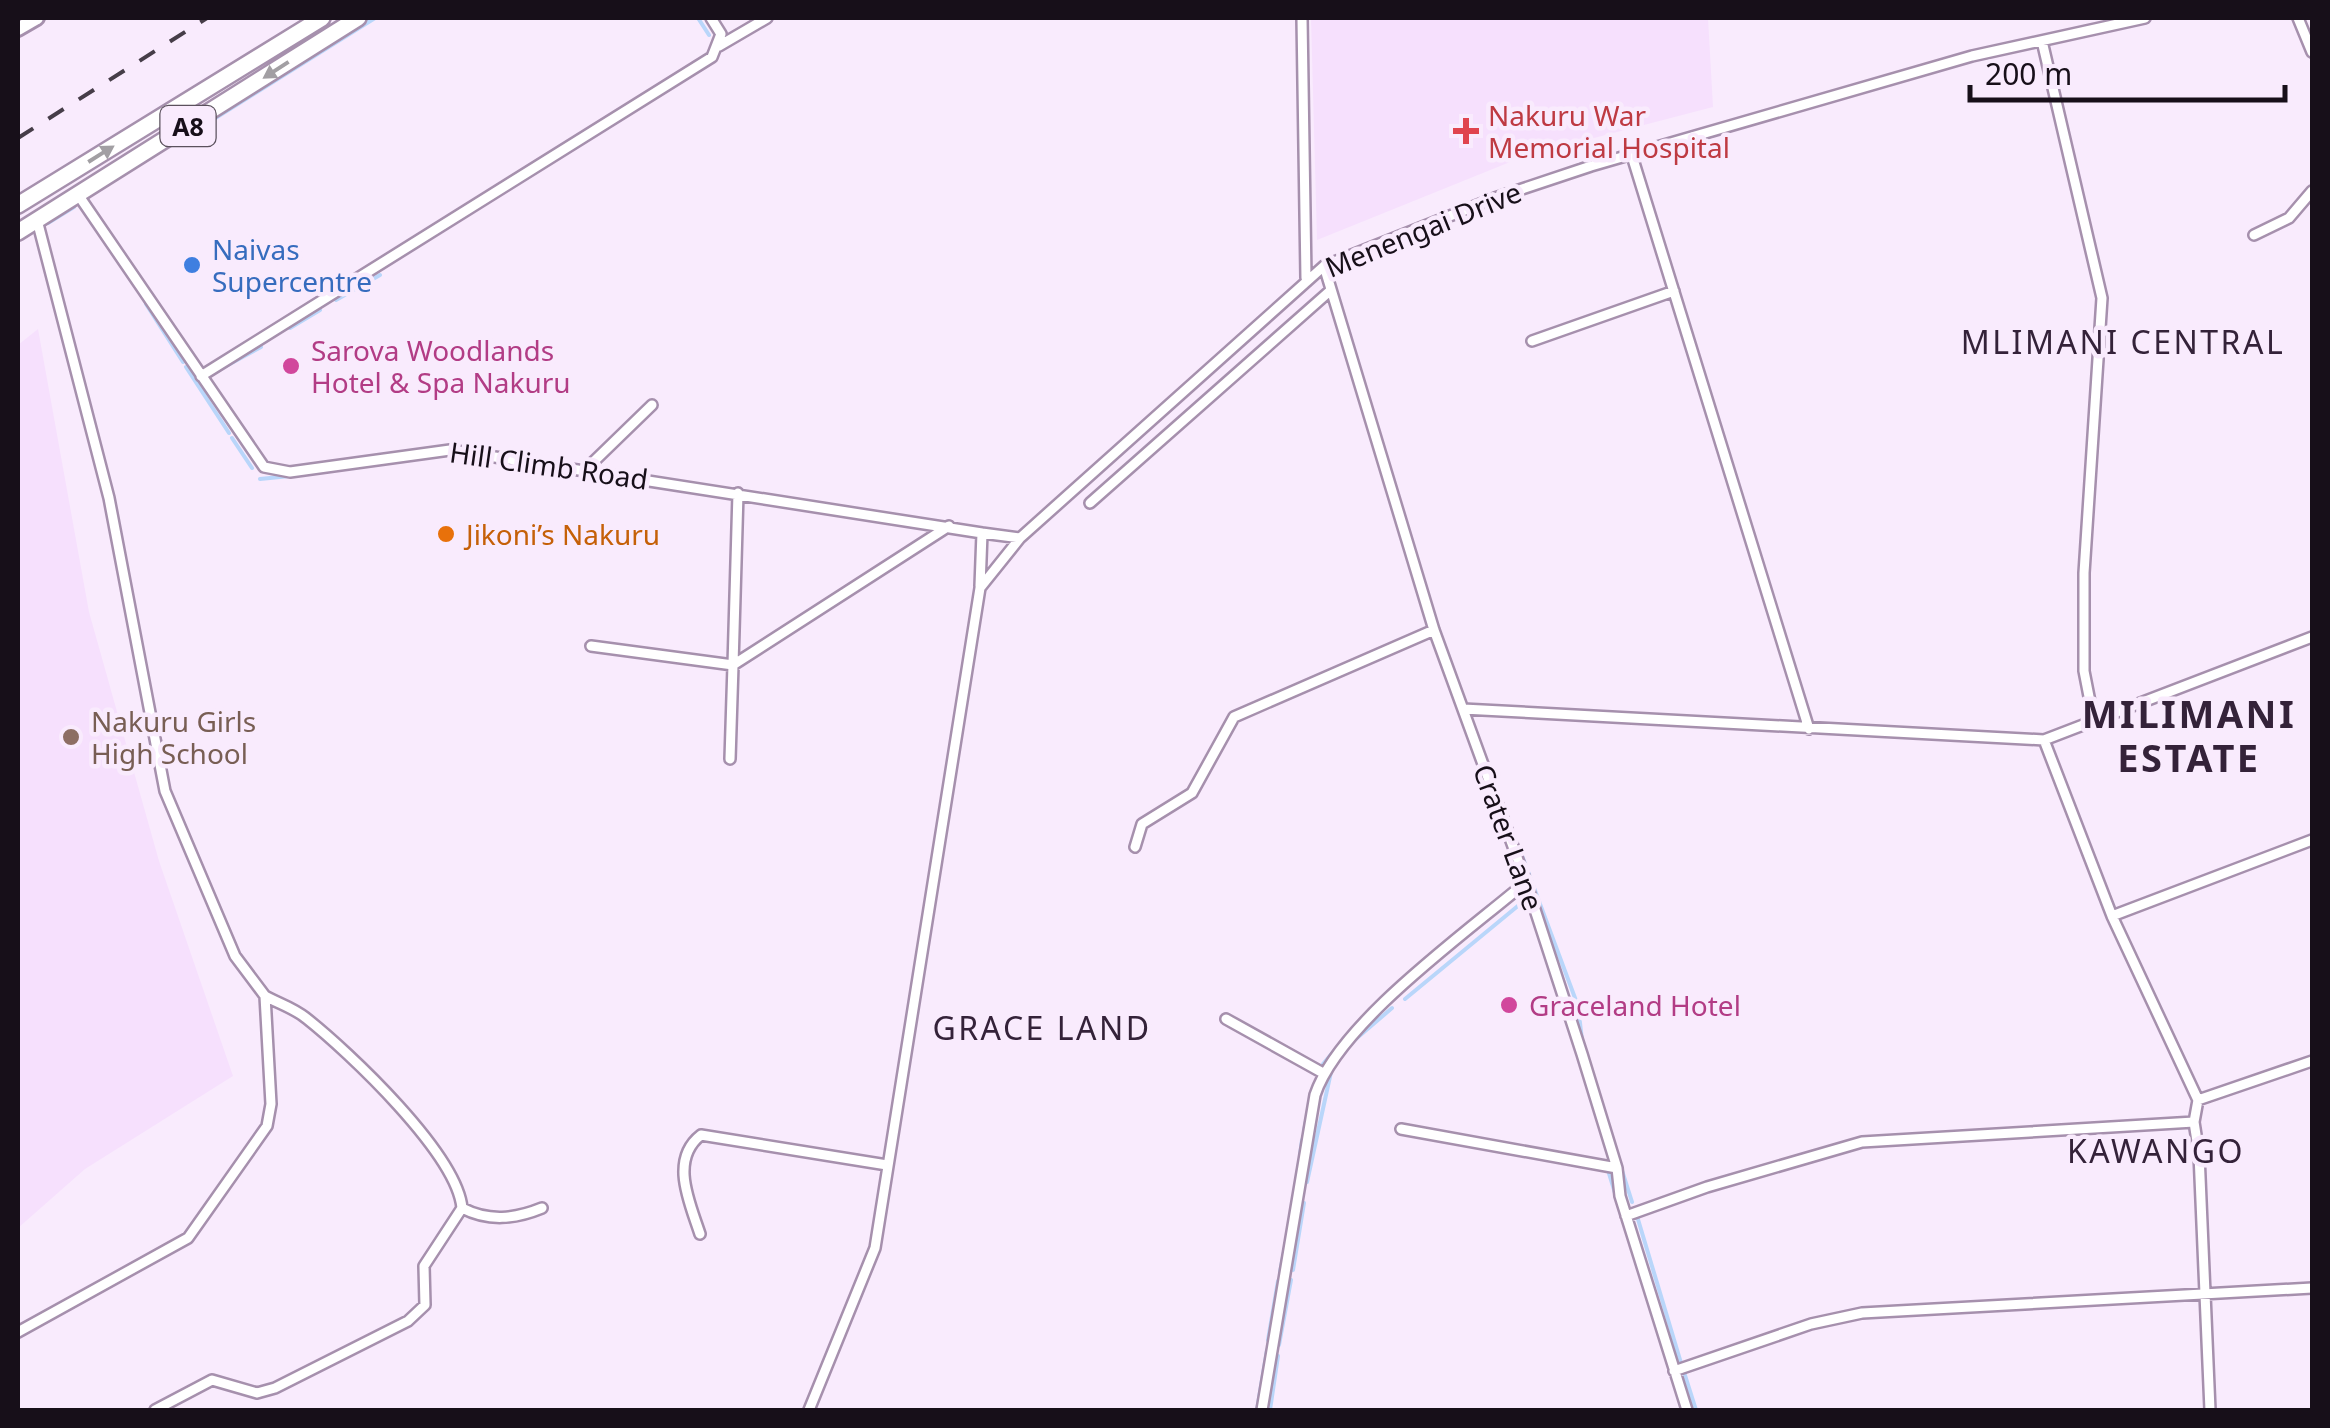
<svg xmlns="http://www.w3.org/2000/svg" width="2330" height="1428" viewBox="0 0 2330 1428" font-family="'Noto Sans',sans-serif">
<rect width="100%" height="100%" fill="#f9ebfd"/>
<path fill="#f6e0fd" d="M1311,18H1708L1713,107L1525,156L1317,240Z
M38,329L89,612L159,861L233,1076L85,1169L18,1228V345Z"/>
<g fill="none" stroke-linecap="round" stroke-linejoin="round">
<path stroke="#b9d6fa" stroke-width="4" d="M698,18L709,35
M198,129L375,18
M48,223L74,207
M336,300L380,275
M146,304L183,362
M290,328L320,310
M186,367L229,433
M215,372L261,347
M232,438L252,468
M304,474L364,466
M260,479L290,476
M1521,853L1578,1006L1582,1040
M1405,999L1519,905
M1350,1044L1392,1008
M1323,1064L1350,1032
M1592,1073L1604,1111
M1304,1131L1306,1121
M1300,1155L1302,1140
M1620,1164L1632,1202
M1607,1167L1638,1268
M1307,1182L1331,1072
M1291,1213L1299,1163
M1637,1216L1681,1363
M1293,1270L1304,1203
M1280,1272L1286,1242
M1268,1340L1278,1281
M1279,1345L1291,1280
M1684,1372L1696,1410
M1257,1410L1267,1350
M1270,1410L1278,1356"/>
<g stroke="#a690ad" stroke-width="14">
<path id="street" d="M1302,18L1306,278
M2298,18L2312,52
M2042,41L2102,298L2084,573V671L2094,722
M719,46L767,18
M1632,156L1809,729
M79,196L264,467L290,472L450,450L982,533
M2254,235L2289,218L2312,191
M1324,266L1434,630L1526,882L1582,1054L1617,1168L1620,1196L1687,1410
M1532,341L1674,291
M201,376L712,57L721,34L711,18
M585,470L652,405
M1090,503L1331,290
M980,586L982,533L1020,538
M591,646L733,665L738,493
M1463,709L2044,740L2312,637
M2044,740L2112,916L2198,1100L2194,1122L2199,1154L2210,1410
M730,759L733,665L949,526
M1135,847L1142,824L1192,793L1234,717L1434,630
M2112,916L2312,840
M1226,1019L1323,1073
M2198,1100L2312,1061
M1401,1129L1617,1168
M462,1208C489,1222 515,1219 542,1208
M1626,1216L1707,1187L1862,1142L2194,1122
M700,1234C690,1203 669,1160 701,1135L887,1165
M18,1332L188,1238L267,1126L271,1104L265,996L235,956L165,791L109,498L37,220
M1674,1371L1811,1324L1862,1313L2312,1288
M155,1410L212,1380L257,1393L275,1388L408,1321L425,1305L424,1266L462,1208C457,1154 349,1052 306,1018C294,1008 278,1003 265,996
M809,1410L875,1248L980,588L1020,538L1324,266L1495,198L1591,166L1972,56L2145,18
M1262,1410L1315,1095C1339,1023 1466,933 1526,882"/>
</g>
<g stroke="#a690ad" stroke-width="18">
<path id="secondary" d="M18,29L37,18"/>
</g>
<g stroke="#a690ad" stroke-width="20">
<path id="highway" d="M18,205L322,18
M18,232L358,18"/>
</g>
<use href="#street" stroke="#fff" stroke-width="9"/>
<use href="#secondary" stroke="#fff" stroke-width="12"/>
<use href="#highway" stroke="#fff" stroke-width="15"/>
<path stroke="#463d48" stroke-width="4" stroke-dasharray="18 18" stroke-linecap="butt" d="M18,138L207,18"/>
</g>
<defs><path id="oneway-solid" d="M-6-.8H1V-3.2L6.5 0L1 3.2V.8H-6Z" transform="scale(2.5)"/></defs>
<g fill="#a29fa3">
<use href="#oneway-solid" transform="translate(276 70) rotate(147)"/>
<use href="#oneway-solid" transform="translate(101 154) rotate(-32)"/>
</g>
<path fill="#e0444e" stroke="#f9ebfd" stroke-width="4" d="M1461 116h10v10h10v10h-10v10h-10v-10h-10v-10h10z"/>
<circle fill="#3f7fe0" stroke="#f9ebfd" stroke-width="4" cx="192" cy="265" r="10"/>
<g fill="#d1479c" stroke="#f9ebfd" stroke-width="4">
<circle cx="291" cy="366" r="10"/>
<circle cx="1509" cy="1005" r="10"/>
</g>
<circle fill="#e8710a" stroke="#f9ebfd" stroke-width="4" cx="446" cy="534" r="10"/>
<circle fill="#8d6e63" stroke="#f9ebfd" stroke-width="4" cx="71" cy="737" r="10"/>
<g text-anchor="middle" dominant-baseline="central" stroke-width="9" stroke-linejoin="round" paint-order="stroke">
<rect fill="#f9ebfd" stroke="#5b515d" stroke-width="2.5" x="160.5" y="106" width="55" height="40" rx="8"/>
<g font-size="25" font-weight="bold" fill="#170f19">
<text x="188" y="126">A8</text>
</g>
<g font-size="28" fill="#be3a42" stroke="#f9ebfd" text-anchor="start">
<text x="1488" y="115">Nakuru War<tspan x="1488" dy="32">Memorial Hospital</tspan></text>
</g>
<g font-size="28" fill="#170f19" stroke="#f9ebfd">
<text transform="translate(1423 229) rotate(-22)">Menengai Drive</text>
<text transform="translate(549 465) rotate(8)">Hill Climb Road</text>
<text transform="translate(1509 837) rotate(70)">Crater Lane</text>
</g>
<g font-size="28" fill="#366cbe" stroke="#f9ebfd" text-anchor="start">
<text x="212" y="249">Naivas<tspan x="212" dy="32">Supercentre</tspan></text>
</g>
<g font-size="28" fill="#b23c85" stroke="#f9ebfd" text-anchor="start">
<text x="311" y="350">Sarova Woodlands<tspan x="311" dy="32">Hotel &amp; Spa Nakuru</tspan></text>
<text x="1529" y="1005">Graceland Hotel</text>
</g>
<g font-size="28" fill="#c56008" stroke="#f9ebfd" text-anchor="start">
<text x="466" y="534">Jikoni’s Nakuru</text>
</g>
<g font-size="28" fill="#785e54" stroke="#f9ebfd" text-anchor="start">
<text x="91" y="721">Nakuru Girls<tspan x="91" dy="32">High School</tspan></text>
</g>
<g font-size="32" letter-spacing="2.5" fill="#342239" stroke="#f9ebfd">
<text x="2123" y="341">MLIMANI CENTRAL</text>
<text x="1042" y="1027">GRACE LAND</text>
<text x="2156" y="1150">KAWANGO</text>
</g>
<g font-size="38" font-weight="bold" letter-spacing="2.5" fill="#342239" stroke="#f9ebfd">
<text x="2189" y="713">MILIMANI<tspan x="2189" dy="44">ESTATE</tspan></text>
</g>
</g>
<rect width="2330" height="1428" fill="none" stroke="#170f19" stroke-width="40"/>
<path d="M1970 85v15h315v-15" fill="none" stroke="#170f19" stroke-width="5"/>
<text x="1985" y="85" font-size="30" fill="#170f19" stroke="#f9ebfd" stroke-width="8" paint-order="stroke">200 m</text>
</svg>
